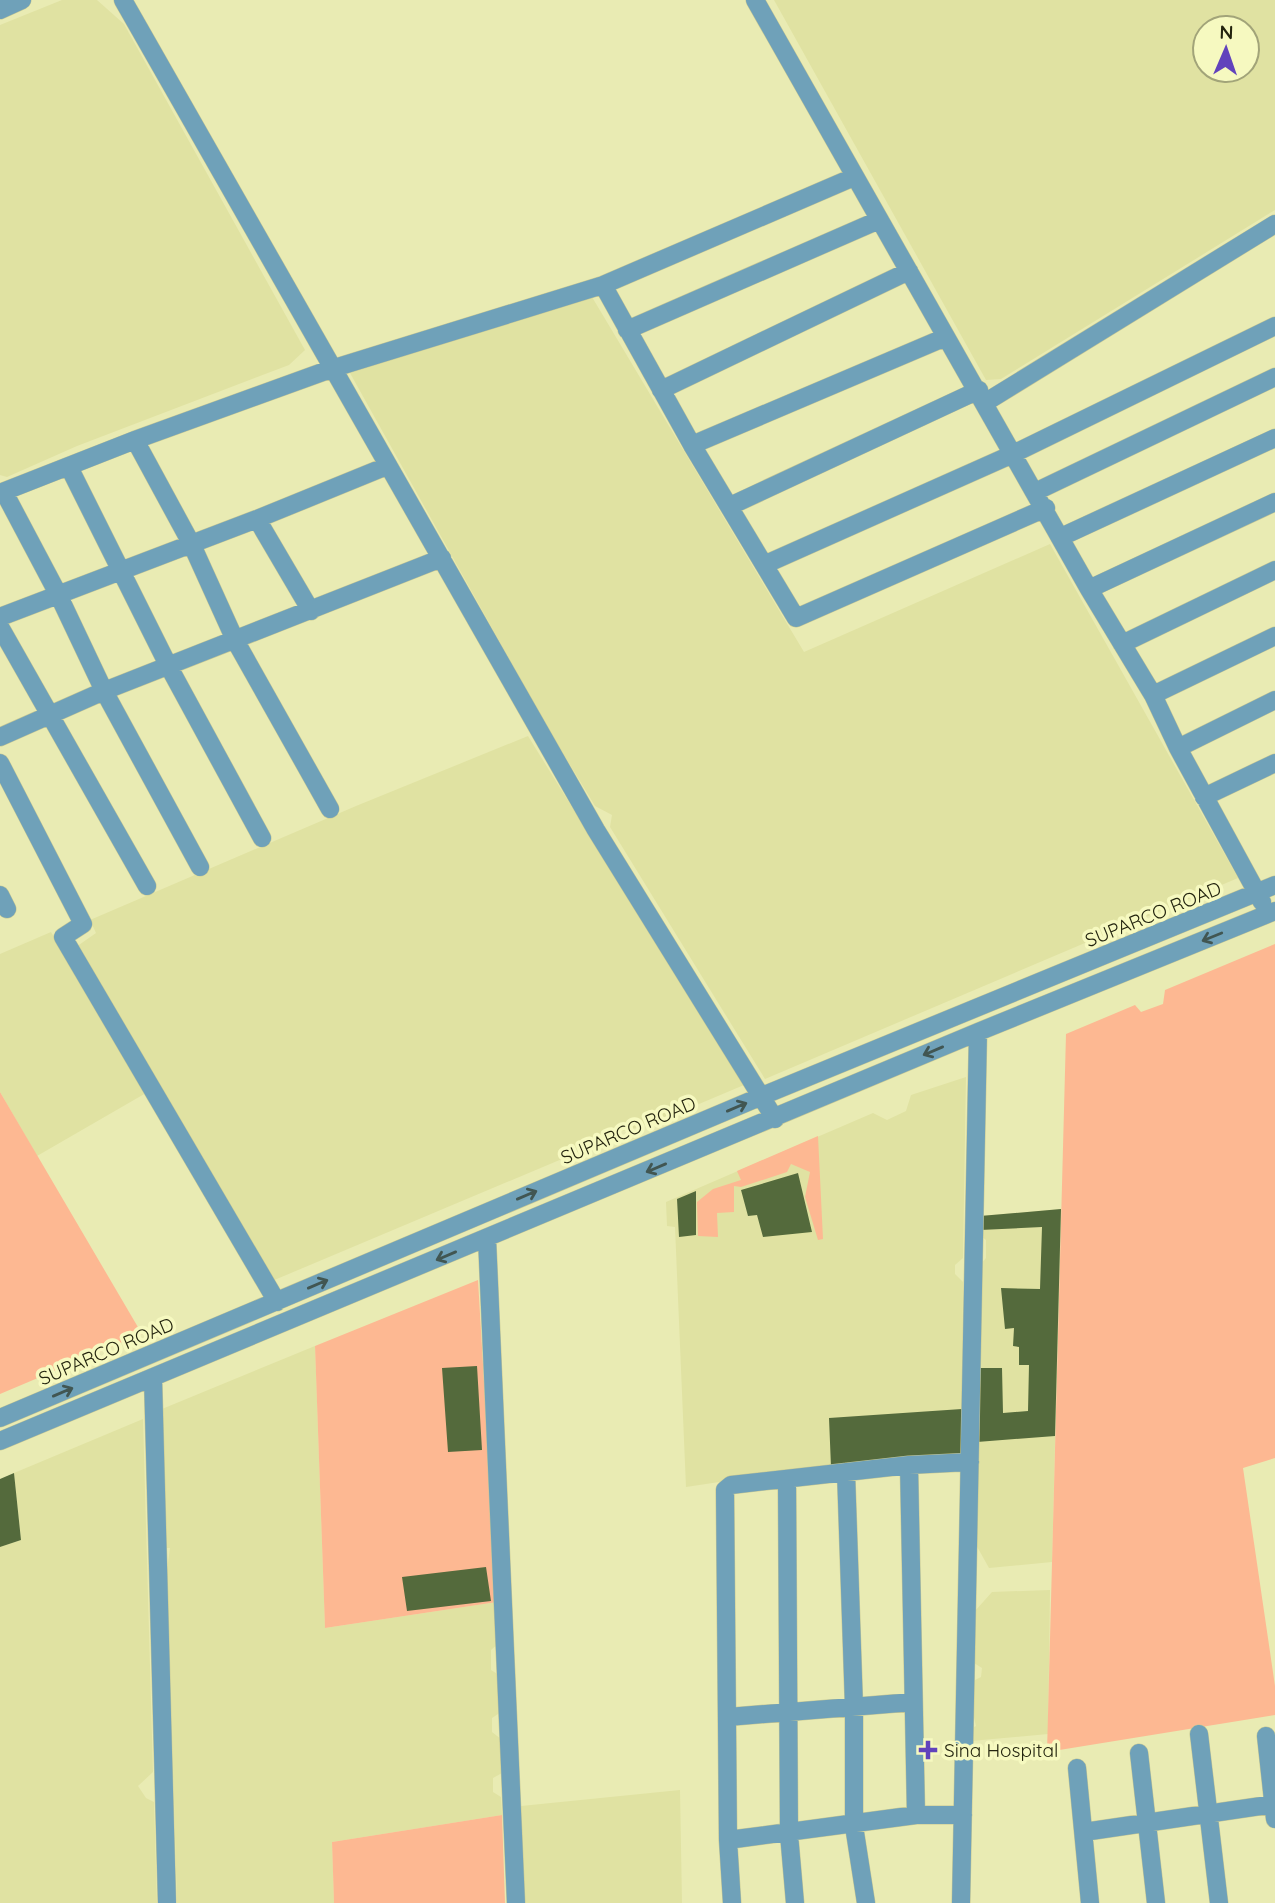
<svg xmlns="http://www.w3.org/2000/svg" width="1275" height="1903" viewBox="0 0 1275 1903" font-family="Quicksand,sans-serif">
<rect width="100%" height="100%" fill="#e9ebb3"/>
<path fill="#e0e2a2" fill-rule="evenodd" d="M62,0H97L124,24L305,350L289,365L77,446L7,477L0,475V25Z
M774,0H1275V210L1001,379L986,380ZM1247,28V70H1205V28Z
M592,297L804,652L1050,544L1238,878L765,1079L610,827L612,815L595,806L546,725L350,373Z
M528,736L744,1085L699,1104L689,1097L674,1104L672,1114L627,1131H605L607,1140L272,1281L76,947L96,933L90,920L356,806Z
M51,932L146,1093L37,1156L0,1092V954Z
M966,1077L963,1258L955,1265V1274L963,1282L962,1456L773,1474L686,1487L675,1227L667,1226L666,1202L873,1113L887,1120L906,1111L911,1095Z
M1061,1209L1052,1562L989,1568L975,1543L980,1265L986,1258V1240L980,1235V1216Z
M315,1346L325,1628L497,1602L499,1643L491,1650V1670L499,1675L501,1712L492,1718V1732L501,1739L502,1773L493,1778V1792L501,1797L502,1815L332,1842L334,1903H177L167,1570L170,1548H167L162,1409Z
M143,1419L153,1772L138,1786L146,1798L154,1802L157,1903H0V1547L21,1540L14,1473Z
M1050,1590L1048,1734L971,1741L972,1728L976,1726L973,1713V1681L981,1677L982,1668L974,1663L975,1611L992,1592Z
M680,1790L682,1903H524L521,1806Z"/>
<path fill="#fdb892" d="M1275,944V1458L1243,1468L1275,1686V1715L1047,1752L1066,1034L1135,1005L1141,1012L1163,1004L1165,990Z
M0,1092L142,1334L0,1394Z
M818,1136L823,1239L818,1240L805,1197L810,1172L791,1164L787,1172L741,1187L734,1186V1212L717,1213L718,1237L698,1236L697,1202L713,1189L741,1180L737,1171Z
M478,1280L497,1602L325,1628L315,1346Z
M502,1815L505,1903H334L332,1842Z"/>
<path fill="#546a3c" d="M798,1173L812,1232L763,1237L757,1215L748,1216L741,1190Z
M696,1191V1235L679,1237L677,1199Z
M1061,1209L1055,1436L977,1442L979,1368H1002L1003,1413L1028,1411L1029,1365H1019V1347L1013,1346L1014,1328L1005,1329L1001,1288L1040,1289L1042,1227L980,1230V1216Z
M477,1366L482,1450L448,1452L442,1368Z
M962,1409V1456L831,1467L829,1418Z
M14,1473L21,1540L0,1547V1479Z
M486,1567L491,1601L407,1611L402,1577Z"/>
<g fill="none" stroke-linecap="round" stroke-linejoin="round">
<g stroke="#c5c795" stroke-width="19">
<path id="minor" d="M123,0L596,830L775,1119
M755,0L1089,589L1153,695L1178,748L1262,902
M0,10L22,0
M603,285L692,445L796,618L1046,508
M627,330L879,220
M661,390L909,271
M986,402L1275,224
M135,440L192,545L235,640L330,809
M692,445L946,337
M69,467L169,667L262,838
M4,492L58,594L104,691L200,867
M1035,492L1275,377
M0,493L135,440L331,369L603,285L854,177
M730,506L979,390
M257,519L311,611
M1061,537L1275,438
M766,564L1013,454L1275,326
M1089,589L1275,502
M0,617L257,519L387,466
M0,627L147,886
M1122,644L1275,570
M1153,695L1275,636
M0,737L104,691L442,558
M1178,748L1275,700
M0,763L83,924L63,937L277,1302
M1204,797L1275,763
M0,895L7,909
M487,1238L516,1903
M153,1378L167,1903
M0,1418L762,1096L1275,885
M0,1441L978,1032L1275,911
M909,1465L916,1815
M846,1472L854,1707V1826L866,1903
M787,1479L789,1834L795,1903
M728,1717L913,1702
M1199,1734L1219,1903
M1266,1736L1275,1819
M1139,1753L1156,1903
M1077,1768L1090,1903
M1084,1832L1275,1804
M728,1840L916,1815H963
M732,1903L728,1840L725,1490L731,1485L909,1465L970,1462
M961,1903L978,1032"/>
</g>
<use href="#minor" stroke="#6fa1b9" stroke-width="18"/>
</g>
<defs><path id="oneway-shaft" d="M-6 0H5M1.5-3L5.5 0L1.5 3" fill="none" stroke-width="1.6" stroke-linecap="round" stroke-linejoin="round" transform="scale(1.75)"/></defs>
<g stroke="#415652">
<use href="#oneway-shaft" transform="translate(1212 937) rotate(158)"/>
<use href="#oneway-shaft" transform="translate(933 1051) rotate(157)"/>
<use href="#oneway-shaft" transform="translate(737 1107) rotate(-23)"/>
<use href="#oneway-shaft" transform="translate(656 1168) rotate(157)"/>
<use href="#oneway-shaft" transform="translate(527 1195) rotate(-23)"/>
<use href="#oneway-shaft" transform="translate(446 1256) rotate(157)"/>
<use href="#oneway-shaft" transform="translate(318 1284) rotate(-23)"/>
<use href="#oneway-shaft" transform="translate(63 1392) rotate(-23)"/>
</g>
<path fill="#6143bc" stroke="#f6f9c0" stroke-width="2.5" d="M924.5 1739.5h7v7h7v7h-7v7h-7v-7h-7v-7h7z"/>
<g text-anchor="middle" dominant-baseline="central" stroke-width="7" stroke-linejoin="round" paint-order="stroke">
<g font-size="19" fill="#23240e" stroke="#f6f9c0">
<text transform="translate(1153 914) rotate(-22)">SUPARCO ROAD</text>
<text transform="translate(628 1130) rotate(-23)">SUPARCO ROAD</text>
<text transform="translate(106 1351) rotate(-23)">SUPARCO ROAD</text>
</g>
<g font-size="19" fill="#23240e" stroke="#f6f9c0" text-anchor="start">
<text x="944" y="1750">Sina Hospital</text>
</g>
</g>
<g transform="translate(1226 49) rotate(2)"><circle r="33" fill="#f6f9c0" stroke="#a2a479" stroke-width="2"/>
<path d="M0-5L12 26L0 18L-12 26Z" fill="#6143bc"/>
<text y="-10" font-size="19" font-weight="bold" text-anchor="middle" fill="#23240e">N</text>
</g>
</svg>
